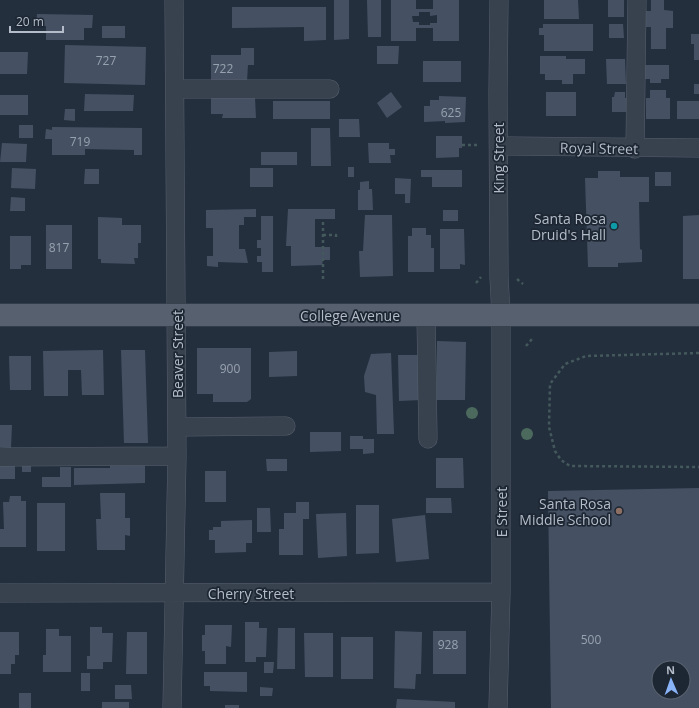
<svg xmlns="http://www.w3.org/2000/svg" width="699" height="708" viewBox="0 0 699 708" font-family="'Open Sans',sans-serif">
<rect width="100%" height="100%" fill="#242f3e"/>
<path fill="#455162" fill-rule="evenodd" d="M334,0H349V39L334,40Z
M367,0H381V37H368Z
M391,0H416V9H433V0H459V41H433V28H416V41H391ZM419,12H430V16L437,15V23H430V25H419V22H413L412,16H419Z
M544,0H578L579,19H544Z
M608,0H624V17H608Z
M651,0H664V10L673,11V28H666V49H651V27H642V11H651Z
M232,7H326V40L304,41V27L232,28Z
M37,14L93,15L92,28H84V40H46V26L36,27Z
M543,24H593V51H544V35H539V28H543Z
M609,24H623L624,38H609Z
M102,26H125V38H102Z
M691,34H699V60H694V44H691Z
M65,45L146,47L145,85L64,83Z
M377,46H399L398,64H377Z
M241,48H254V65H248L247,81H211V55H241Z
M0,52H28L27,74H0Z
M540,56H566V59H585V74H573V84H562V80H545V74H540Z
M606,59H625L626,84H607Z
M423,61H461V82H423Z
M643,65H669V79H661V83H650V79H643Z
M694,84H699V94H694Z
M650,90H666V98H670V119H646V98H650Z
M391,92L402,107L387,118L377,103Z
M546,92H576V116H546Z
M615,92H625V98H628V112H612V97H614Z
M85,94L134,95L133,111H84Z
M0,95H28V115H0Z
M439,96L466,97L465,122L445,123V121L424,122V106H430V100H439Z
M211,98H255L256,118H222L223,114H211Z
M273,101H330V119H273Z
M677,101H699V119H677Z
M65,109H75V121L64,120Z
M339,119H359L360,137H339Z
M19,125H33V138H19Z
M52,127L142,128V155H134V150L85,149V155H52V139H45L46,129L52,130Z
M311,128H330L331,166H311Z
M436,136H462V148H459V157L436,158Z
M2,143L27,144L26,162H0Z
M368,143H389V149H395V155H390L391,163H369Z
M261,152H297V165H261Z
M348,167H354V177H348Z
M12,168L36,169L35,189L11,188Z
M250,168H273V187H250Z
M85,169H99V184H84Z
M421,170H462V187H432V177H421Z
M598,171H620V177H649V202H639L640,249L642,250V262L618,263V267H588L585,178H598Z
M655,172H671V186H655Z
M395,178L411,179L410,203H405V194H395Z
M369,181V189H372L373,210H358V190H360V182Z
M11,197L25,198V211H10Z
M256,209V217H244V225H239V249H245L248,263L218,262V267L207,266V256H213V228H206V210Z
M288,209H335V219H315V247H330V260H323L322,265L291,266V246H286Z
M443,210H458V221H443Z
M365,215H392L393,276L360,277L359,251H363Z
M699,215V279H683V216Z
M261,216H273V272H262V262H257V256H261V248H257V240H261Z
M98,217L122,218V225H141V243H138V258H134L135,264L101,263V259H98Z
M46,225H72V269H46Z
M412,228H426V235H431V248H434V272H408V236H412Z
M440,229H464L465,265L460,264V269H440Z
M10,236H31V265H21V269H10Z
M437,341L466,342L465,400H436Z
M197,348H251V399L247,402H213V394H197Z
M103,350L104,395H82L81,370H68V396H44L43,351Z
M121,350H145L148,443H124Z
M297,351V376L269,377V352Z
M391,353L394,434H377L376,395L365,392L364,376L371,354Z
M398,355H419L421,400L399,401Z
M9,356H31V390H10Z
M0,425H12L11,448L0,447Z
M310,432H341V451L310,452Z
M350,436H363V439H374V453L363,454V449H350Z
M436,458H463L464,488H436Z
M266,459H287V471H267Z
M110,463H145V483L74,485V468H110Z
M22,464H31V472H22Z
M0,465H15V479H0Z
M60,467H71V487H42V477H60Z
M205,471H226V502H205Z
M699,488V708H551L548,491ZM659,668H683V692H659Z
M100,493H125V518H130V536L125,535V550H97L96,519H101Z
M10,496H21V501H26V547H0V529H4L3,502H9Z
M426,498H451L452,513H426Z
M296,502H309V519H303V555H279V529H284V513H296Z
M37,503H65V551H37Z
M356,505H379V553L356,554Z
M257,508H270L271,532H257Z
M346,513L347,556L318,558L316,514Z
M425,515L429,559L396,562L392,519Z
M252,520V543H246V552L215,553V540H209V530H213V527H221V521Z
M245,622H259V628H267L266,657H256V662H245Z
M205,625H232L231,647L226,646V664H205V651H202V635H205Z
M90,627H102V633H113L112,662H103V669H87V656H90Z
M278,628H295V669H277Z
M46,629H59V636H71V672H43V655H46Z
M395,631L422,632L421,674H416L415,689L394,688Z
M433,631H466V674H433Z
M0,632H19V655H15V664H11V674H0Z
M127,632H147V674H126Z
M304,633H333V677H305Z
M341,637H373V679H341Z
M264,662H274L273,673H264Z
M204,672H247V692L210,691V686H204Z
M81,673H90V691H81Z
M115,685H131L132,699H115Z
M260,687L273,688L272,696H260Z
M19,693H31V708H19Z
M397,699L455,702V708H396Z
M102,702H129V708H102Z
M225,705H239V708H225Z"/>
<g fill="none" stroke-linecap="round" stroke-linejoin="round">
<g stroke="#565f6c" stroke-width="19">
<path id="minor" d="M175,89H330
M499,146L699,148
M635,149L637,0
M426,315L428,439
M177,427L286,426
M0,457L177,456
M0,593L501,592
M172,708L177,456L174,0
M498,708L501,592V315L499,277L498,94L499,0"/>
</g>
<g stroke="#414a57" stroke-width="23">
<path id="major" d="M0,315H699"/>
</g>
<path stroke="#44595c" stroke-width="2.5" stroke-dasharray="3 3" stroke-linecap="butt" d="M462,145H479
M323,222V282
M323,235H336V240
M517,279L523,284
M476,283L481,277
M526,346L532,339
M699,353L586,356L565,364L550,384L549,427L555,451L561,460L570,466L699,467"/>
<use href="#minor" stroke="#38414e" stroke-width="18"/>
<use href="#major" stroke="#56606e" stroke-width="22"/>
</g>
<g fill="#4b6a5d">
<circle cx="472" cy="413" r="6"/>
<circle cx="527" cy="434" r="6"/>
</g>
<circle fill="#0f9aa8" stroke="#1d2633" stroke-width="1.5" cx="614" cy="226" r="4"/>
<circle fill="#8d6e63" stroke="#1d2633" stroke-width="1.5" cx="619" cy="511" r="4"/>
<g text-anchor="middle" dominant-baseline="central" stroke-width="3.5" stroke-linejoin="round" paint-order="stroke">
<g font-size="12" fill="#98a1af">
<text x="106" y="60">727</text>
<text x="223" y="68">722</text>
<text x="451" y="112">625</text>
<text x="80" y="141">719</text>
<text x="59" y="247">817</text>
<text x="230" y="368">900</text>
<text x="591" y="639">500</text>
<text x="448" y="644">928</text>
</g>
<g font-size="14" fill="#b4bcc9" stroke="#1d2633">
<text transform="translate(599 148) rotate(1)">Royal Street</text>
<text transform="translate(498 158) rotate(-90)">King Street</text>
<text x="350" y="315">College Avenue</text>
<text transform="translate(177 354) rotate(-90)">Beaver Street</text>
<text transform="translate(501 512) rotate(-90)">E Street</text>
<text x="251" y="593">Cherry Street</text>
</g>
<g font-size="14" fill="#b4bcc9" stroke="#1d2633" text-anchor="end">
<text x="606" y="218">Santa Rosa<tspan x="606" dy="16">Druid's Hall</tspan></text>
<text x="611" y="503">Santa Rosa<tspan x="611" dy="16">Middle School</tspan></text>
</g>
</g>
<g transform="translate(671 680) rotate(358)"><circle r="19" fill="#1d2633" stroke="#59626f"/>
<path d="M0-3L7 15L0 10L-7 15Z" fill="#8ab4f8"/>
<text y="-6" font-size="11" font-weight="bold" text-anchor="middle" fill="#b4bcc9">N</text>
</g>
<path d="M10 26v6h53v-6" fill="none" stroke="#b4bcc9" stroke-width="2"/>
<text x="16" y="26" font-size="12" fill="#b4bcc9" stroke="#1d2633" stroke-width="3" paint-order="stroke">20 m</text>
</svg>
